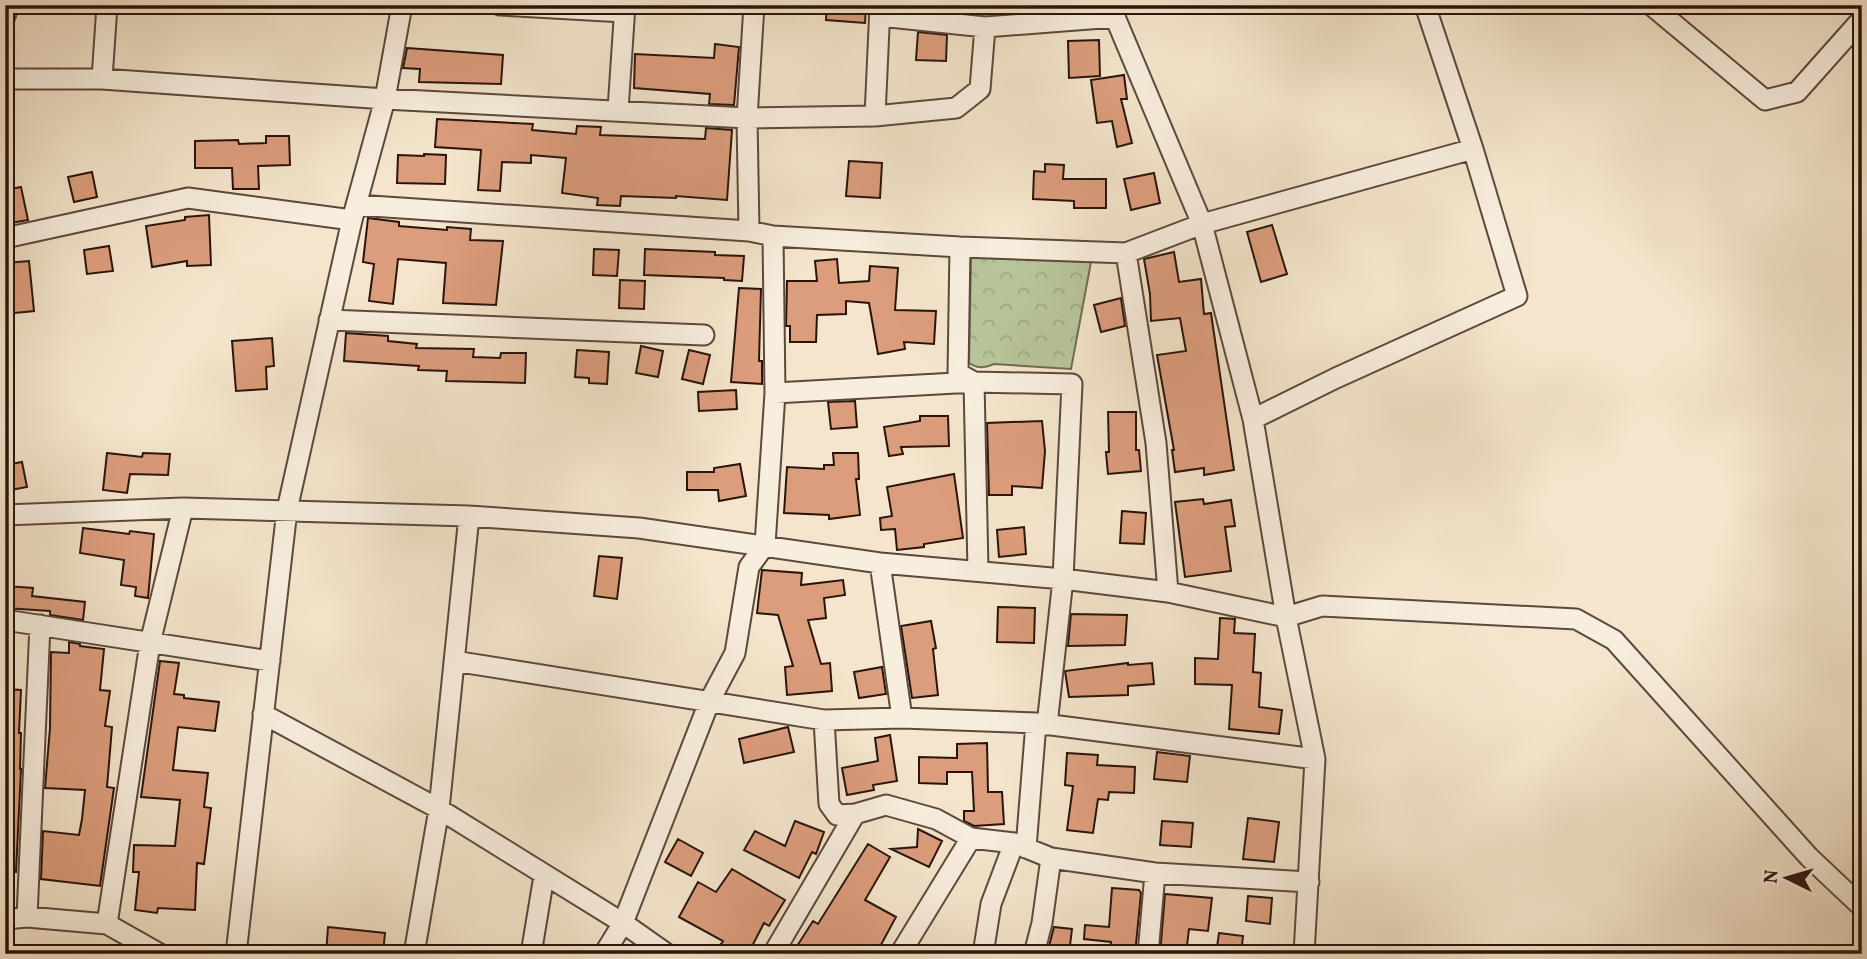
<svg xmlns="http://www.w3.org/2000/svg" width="1867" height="959" viewBox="0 0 1867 959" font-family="Vollkorn,serif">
<defs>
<pattern id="forest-crowns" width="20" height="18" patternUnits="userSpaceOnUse" patternTransform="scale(1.75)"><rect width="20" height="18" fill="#b8c59a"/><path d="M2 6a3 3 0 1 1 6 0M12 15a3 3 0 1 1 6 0" fill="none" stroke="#9ea884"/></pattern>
</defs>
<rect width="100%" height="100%" fill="#f4e5cc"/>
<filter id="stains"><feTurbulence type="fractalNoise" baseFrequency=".00286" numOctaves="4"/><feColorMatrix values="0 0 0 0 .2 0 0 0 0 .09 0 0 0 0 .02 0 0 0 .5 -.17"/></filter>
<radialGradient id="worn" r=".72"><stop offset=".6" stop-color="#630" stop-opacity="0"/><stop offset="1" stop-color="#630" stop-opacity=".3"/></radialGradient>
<path fill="url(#forest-crowns)" stroke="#706c53" stroke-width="2" d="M971,256L1091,262L1071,369L994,364C984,368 978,369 969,363Z"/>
<path fill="#dc9d7d" stroke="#29140c" stroke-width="2" d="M827,5H866L865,23L826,20Z
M918,32L947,35L946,61L916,60Z
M1099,40L1100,76L1069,78L1068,41Z
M715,44L739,47L734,105L709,104L710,94L634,88L635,54L714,58Z
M407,48L503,55L501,84L419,82L420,69L403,68Z
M1124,75L1127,99H1121L1132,143L1117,147L1112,121L1097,123L1091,80Z
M437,119L533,124L532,130L576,134L577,126L601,127L600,135L705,139L706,128L732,130L727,200L676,196V198L621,196L620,206L597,205L598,198L562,193L566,158L531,155V163L502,162L500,191L478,190L481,150L435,147Z
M266,136H289L290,165L258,166L259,189H233L232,168H195V141L238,140L239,144L266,143Z
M424,154L446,155L445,184L397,183L398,155L424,156Z
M849,161L882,163L880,198L846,196Z
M1045,164L1064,165L1063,179H1106V208H1074V201L1033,199L1034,171L1045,172Z
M92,172L97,197L74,202L68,177Z
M1154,173L1160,203L1131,210L1124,179Z
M21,187L28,220L5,224V190Z
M209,215L211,265L187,266V261L152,267L146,226L185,220V217Z
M368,218L399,222V226L447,230V227L471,229L470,240L503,241L496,305L443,303L446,263L398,259L393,304L369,301L374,264L363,262Z
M1272,225L1287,274L1261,282L1247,232Z
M109,246L113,271L87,274L84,250Z
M594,249L619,250L617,276L593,275Z
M645,249L715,252V255L744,256L742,281L724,280V278L644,275Z
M1174,252L1179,282L1201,279L1204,314L1211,313L1234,470L1204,475V468L1175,472L1172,450H1174L1157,355L1186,351L1180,318L1151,321L1150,294L1144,259Z
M837,259L839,283L869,281L870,266L898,268L895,310L936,311L934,344L904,342L905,349L878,354L869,303L846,301V314L817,315L816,342H790V326H786L787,281H817L815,261Z
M29,261L34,311L5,314V297L7,296L5,263Z
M620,280L645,281L644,309L619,308Z
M739,288L761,289L759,361H762V384L731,382Z
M1121,298L1125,326L1101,332L1094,305Z
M346,333L388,336V341L417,344L416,348L474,349L473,357L500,358L501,353H526L525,383L446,381L447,371L418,370L419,366L344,361Z
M272,338L274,366L266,367L267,389L236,391L232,341Z
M641,346L663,351L658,377L636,373Z
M577,350L609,352L607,384L589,383V378L575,377Z
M689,350L710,355L703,384L682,379Z
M736,390L737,409L699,411L698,392Z
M855,401L857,427L831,429L828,402Z
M1108,412H1136V450H1139L1141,471L1108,474L1106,452H1109Z
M920,416H948L949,446L901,447L903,454L889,456L884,427L920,421Z
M1042,421L1045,451L1042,488L1012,486V495H989L987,423Z
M107,453L142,457L143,453L170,454L168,475L130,474L127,493L103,490Z
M833,453H858L859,479H856L860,515L829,519V515L784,513L787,467L824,469V465H834Z
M22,462L27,487L5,491V465Z
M740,464L746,496L719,501L718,490H687V472H714V468Z
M954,474L963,538L924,544V547L897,550L895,529L881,530L880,518L892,516L887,487Z
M1203,499L1204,504L1231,500L1235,526L1225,527L1231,571L1185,577L1175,502Z
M1122,511L1146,513L1144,544L1120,543Z
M1024,527L1026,554L999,557L997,530Z
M83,528L129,534L130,531L154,534L148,598L135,596L136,587L121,585L124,560L80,553Z
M599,556L622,558L617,599L594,596Z
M762,570L802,573L801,585L843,580L845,595L824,598L826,618L808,620L821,664L830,663L832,691L787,695L785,667L793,666L778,615L757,613Z
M5,586L33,588L32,596L85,602L83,620L50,615V611L5,608Z
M998,607L1035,608L1034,643L997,642Z
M1071,614L1127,615L1125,645L1068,646Z
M1220,618L1235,619L1234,633L1255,634L1253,672L1261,673L1259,707L1282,710L1279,734L1229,729L1232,685L1195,684V658L1218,659Z
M931,621L936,648L933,649L938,695L912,698L901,626Z
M69,642L80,644V646L104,649L100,690L110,691L105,726L112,727L107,787L114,788L100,886L41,879L43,831L79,835L82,819L85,790L45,788L50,728L51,652L69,653Z
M160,661L179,663L174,694L184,695V698L219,702L215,731L178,727L173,770L208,773L204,807L211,808L204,864L197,863L195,910L158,908L157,913L135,910L139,872H133L134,845L175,846L180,800L141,797Z
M1128,663V665L1152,663L1154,684L1128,686V695L1069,697L1065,671Z
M882,667L886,694L859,698L854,672Z
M5,689L21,690L19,733H21L20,769H21L16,872H5Z
M788,727L794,752L744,763L739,739Z
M890,735L897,781L873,785L874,790L847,795L842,768L878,761L875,738Z
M987,743L988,792H1002L1004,824L974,826L964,821V811H974L972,772H947V784L919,783V757L957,758V744Z
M1157,752L1190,756L1187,782L1154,779Z
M1067,753L1098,755L1097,765L1135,767L1134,793L1109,792L1108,800L1098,799L1093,833L1067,830L1073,786L1065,785Z
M1248,818L1279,822L1274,862L1243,859Z
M795,821L824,832L816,854L812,852L799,878L744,850L755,831L785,846Z
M1162,821L1193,823L1191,847L1160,845Z
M918,829L942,841L929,867L891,849L917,847Z
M678,839L703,853L691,876L665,862Z
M868,844L890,857L865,900L896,917L876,954H792L813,921L818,924Z
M732,869L785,900L769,926L764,923L748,954H739L721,944L723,941L679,917L698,882L716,892Z
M1112,888L1139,890L1141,893L1135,954H1110L1111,942L1084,939L1085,925L1109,927Z
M1165,894L1212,898L1208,931L1189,929L1186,954H1160Z
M1248,896L1272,898L1270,924L1246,921Z
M328,927L385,933L383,954H326Z
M1054,927L1072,929L1069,954H1047Z
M1219,933L1243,936L1241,954H1216Z"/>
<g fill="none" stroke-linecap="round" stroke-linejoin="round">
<g stroke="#5c483c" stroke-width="23">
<path id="minor" d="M500,5L624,12
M1113,5L1115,17L1202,224L1253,419L1286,617L1315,759L1304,954
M1651,5L1765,100L1797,92L1862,19
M5,16L9,5
M880,16L985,27L1115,17
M5,79H102L385,99L747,118L875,116L956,108L980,89L985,27
M102,79L107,5
M618,110L625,5
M875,116L880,6
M356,205L749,231L773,236L960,247L1126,253L1202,224L1473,149
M749,231L747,118L754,5
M5,238L188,198L352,220
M960,247L958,373L974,382L978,570
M1126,253L1156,443L1168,592
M329,320L704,335
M775,393L974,382L1072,384L1063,579L1047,725
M1253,419L1336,378L1517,296L1473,149L1425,5
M5,515L183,508L469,516L639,528L880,563L1063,579L1168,592L1286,617L1322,606L1576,619L1614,640L1809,857L1862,907
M880,563L902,718
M5,620L270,661
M454,661L824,720L902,718L1036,723L1315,759
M263,714L439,809L623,923L667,954
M824,720L829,804L837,815L855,814L886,805L936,819L971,838L1014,843L1051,858L1155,873L1309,882
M1026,848L1036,723
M27,917L40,625
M5,919L27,917L107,924L160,954
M107,924L150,643L183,508
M236,954L287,510L352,220L385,99L402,5
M414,954L439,809L469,516
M531,954L544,876
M604,954L623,923L710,700L735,653L749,567L765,545L775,393L773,236
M773,954L855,814
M900,954L971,838
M983,954L991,904L1014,843
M1034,954L1042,923L1051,858
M1148,954L1155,873"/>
</g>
<use href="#minor" stroke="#f8eede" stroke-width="19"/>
</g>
<rect width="1867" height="959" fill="none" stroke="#f4e5cc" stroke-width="28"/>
<rect x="7" y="7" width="1853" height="945" fill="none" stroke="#29140c" stroke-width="3.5"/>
<rect x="14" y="14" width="1839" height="931" fill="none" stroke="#29140c" stroke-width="2"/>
<g transform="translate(1787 878) rotate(275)" stroke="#f8eede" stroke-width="5" paint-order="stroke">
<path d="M0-5L12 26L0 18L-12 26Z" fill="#29140c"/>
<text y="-10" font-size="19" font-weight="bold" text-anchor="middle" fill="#29140c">N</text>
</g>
<rect width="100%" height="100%" filter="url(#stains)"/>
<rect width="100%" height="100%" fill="url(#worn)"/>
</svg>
